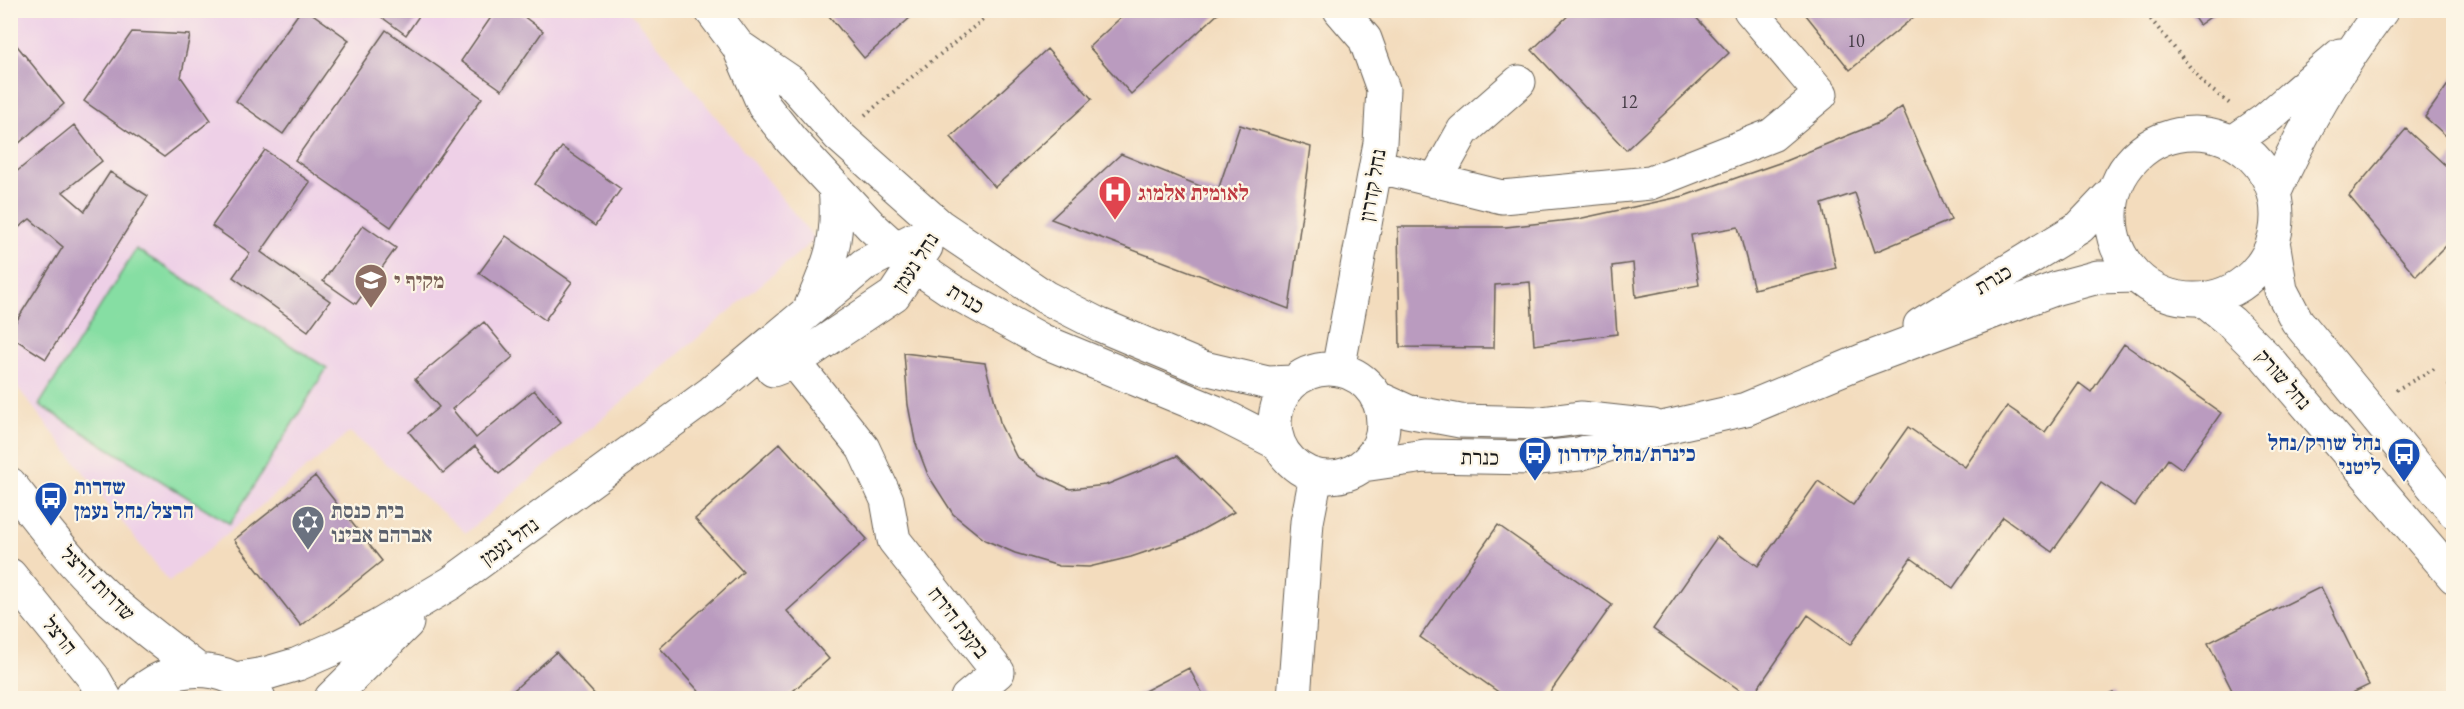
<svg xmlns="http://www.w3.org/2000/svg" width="2464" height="709" viewBox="0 0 2464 709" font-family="'EB Garamond','Frank Ruhl Libre',serif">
<rect width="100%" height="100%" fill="#fcf5e5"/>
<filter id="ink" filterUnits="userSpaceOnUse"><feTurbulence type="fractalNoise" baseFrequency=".0167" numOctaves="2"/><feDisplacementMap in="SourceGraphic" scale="12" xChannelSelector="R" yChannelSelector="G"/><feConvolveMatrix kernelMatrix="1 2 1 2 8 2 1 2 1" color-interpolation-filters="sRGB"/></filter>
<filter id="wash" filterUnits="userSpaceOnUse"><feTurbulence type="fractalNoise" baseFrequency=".008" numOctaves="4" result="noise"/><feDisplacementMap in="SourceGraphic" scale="24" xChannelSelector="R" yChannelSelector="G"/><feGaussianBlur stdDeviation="1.35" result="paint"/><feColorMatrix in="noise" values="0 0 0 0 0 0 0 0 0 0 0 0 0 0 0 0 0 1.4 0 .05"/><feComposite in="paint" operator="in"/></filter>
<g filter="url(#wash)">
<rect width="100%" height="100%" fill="#f3dcbd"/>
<path fill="#eed0e7" d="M11,11H630L815,239L466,533L350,432L169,582L11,379Z"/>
<path fill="#86dea3" stroke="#517d60" stroke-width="1.5" d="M136,249L327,368L230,524L39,405Z"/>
<g id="blocks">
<path fill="#ba9bbf" d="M301,10H307L349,40L283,134L236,101Z
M372,10H423L406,35Z
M496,10H515L543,31L502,90L461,61Z
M824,10H919L864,58Z
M1129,10H1222L1131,94L1089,47Z
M1574,10H1689L1729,53L1626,150L1532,50Z
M1802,10H1922L1850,70Z
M2189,10H2220L2199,25Z
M386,30L482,98L391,227L295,160Z
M132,32L190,35L181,77L211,120L164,157L84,101Z
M10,37L64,104L10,151Z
M1047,49L1092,99L995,187L951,137Z
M2454,76V143L2425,117Z
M1902,107L1951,220L1875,252L1855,193L1822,204L1836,268L1754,289L1738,227L1691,235L1699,285L1636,297L1633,263L1612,266L1617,334L1534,345L1530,282L1495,285L1494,348L1400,347L1398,227H1506L1578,219L1684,196L1785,161L1881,122Z
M74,125L102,161L63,192L85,211L110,172L148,196L46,359L10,336V331L63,247L30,219L10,234V177Z
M1240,125L1311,147L1289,309L1051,219L1121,154L1217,193Z
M2406,129L2445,165L2454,156V238L2416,276L2349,196Z
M562,147L621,189L595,226L535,184Z
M265,150L310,182L261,252L330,301L308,331L233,277L250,253L212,226Z
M363,225L396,248L356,304L323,281Z
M506,236L572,282L545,320L479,273Z
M484,322L513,357L452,409L476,438L534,390L561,422L499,474L475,446L443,473L409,432L439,407L415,379Z
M2124,344L2221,413L2182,469L2168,459L2135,506L2101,483L2052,552L2003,517L1953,588L1911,558L1850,645L1808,615L1751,698L1653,629L1717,537L1758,566L1818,481L1853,505L1908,427L1965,467L2007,406L2045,432L2079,383L2091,392Z
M904,353L985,363L1001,426L1016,456L1041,475L1070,489L1106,485L1177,456L1234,512L1187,538L1131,557L1089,567L1059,566L1015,553L985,540L953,514L928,475L915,441L908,405Z
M780,443L867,539L787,611L829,659L785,698H705L660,648L743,572L695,519Z
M315,476L382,561L301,626L234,540Z
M1498,525L1612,605L1546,698H1507L1420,637Z
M2321,587L2369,685L2342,698H2236L2208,643Z
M556,652L598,698H505Z
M1189,668L1205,698H1131Z
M2113,693L2116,698H2101Z"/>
</g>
</g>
<g filter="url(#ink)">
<use href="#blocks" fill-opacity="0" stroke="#675f54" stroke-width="1.5"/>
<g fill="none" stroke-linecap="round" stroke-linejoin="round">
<g stroke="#675f54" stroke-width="35">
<path id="minor" d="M711,10L738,46L764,106L791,140L871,226L914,265L951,290L1043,341L1218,413L1279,444
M738,46L791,82L839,136L940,226L1045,297L1100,325L1200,367L1268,383L1293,382
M2111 216a83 83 0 1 1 166 0a83 83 0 1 1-166 0Z
M2233,142L2266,119L2340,55
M1376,166L1502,197L1650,183L1772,135L1821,94L1750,10
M1435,181L1463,131L1519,82
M2274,194C2302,130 2340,66 2382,10
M2273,241L2281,290L2297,321L2454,512
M2202,299L2232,323L2265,356L2454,577
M811,306C831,261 840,237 835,187
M1920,325L2080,227L2115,190
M794,362L863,448L887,500L894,540L998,672L967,698
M1275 423a54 54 0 1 1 108 0a54 54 0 1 1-108 0Z
M773,370L794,362L894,295L926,247
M1338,370L1380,143L1383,89L1365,39L1340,10
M1376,397L1407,411L1460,421L1541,423L1580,418L1653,426
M1363,465L1425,456L1539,458L1579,454L1666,427L1746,409L1864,360L2057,288L2098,277L2136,276
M235,679L264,674L298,664L337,647L377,627L451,583L712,392L865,264L940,226
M331,698L407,623
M1294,698L1307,522L1316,476"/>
</g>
<g stroke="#675f54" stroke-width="35">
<path id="major" d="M10,484C40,522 69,561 104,594C133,621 166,645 198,670
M10,575L93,677L105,698
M135,698C164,662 230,661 259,698"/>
</g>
<path stroke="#675f54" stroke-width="4" stroke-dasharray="1.5 4.5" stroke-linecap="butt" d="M2143,10L2204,84L2230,104
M865,115L995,10
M2448,387L2454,384
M2396,390L2434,369
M10,442L18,451"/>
<use href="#minor" stroke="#fff" stroke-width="33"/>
<use href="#major" stroke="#fff" stroke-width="33"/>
</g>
</g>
<defs>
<g id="hospital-pin" transform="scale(1.725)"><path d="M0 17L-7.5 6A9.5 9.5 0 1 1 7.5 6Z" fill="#e0444e" stroke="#fcf5e5"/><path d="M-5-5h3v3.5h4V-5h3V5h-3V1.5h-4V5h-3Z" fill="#fff"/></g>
<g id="school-pin" transform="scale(1.725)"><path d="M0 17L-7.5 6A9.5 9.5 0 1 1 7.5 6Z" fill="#8d6e63" stroke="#fcf5e5"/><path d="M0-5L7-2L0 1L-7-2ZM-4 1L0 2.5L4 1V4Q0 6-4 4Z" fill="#fff"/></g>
<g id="bus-pin" transform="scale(1.725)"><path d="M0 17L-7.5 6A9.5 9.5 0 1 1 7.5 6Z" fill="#1a4fb4" stroke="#fcf5e5"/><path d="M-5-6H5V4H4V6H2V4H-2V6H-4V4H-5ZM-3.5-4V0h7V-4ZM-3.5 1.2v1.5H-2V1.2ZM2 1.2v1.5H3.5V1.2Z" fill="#fff"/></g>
<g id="synagogue-pin" transform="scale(1.725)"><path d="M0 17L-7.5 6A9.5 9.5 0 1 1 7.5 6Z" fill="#6b7280" stroke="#fcf5e5"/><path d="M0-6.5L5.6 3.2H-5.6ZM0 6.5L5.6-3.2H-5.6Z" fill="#fff"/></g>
</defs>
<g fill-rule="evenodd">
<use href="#hospital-pin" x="1115" y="192"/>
<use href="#school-pin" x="371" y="280"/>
<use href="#bus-pin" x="1535" y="453"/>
<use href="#bus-pin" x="2404" y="454"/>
<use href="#bus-pin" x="51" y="498"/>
<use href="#synagogue-pin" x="308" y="522"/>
</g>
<g text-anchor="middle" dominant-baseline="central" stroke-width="4.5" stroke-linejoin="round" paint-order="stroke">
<g font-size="18" fill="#443c45">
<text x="1856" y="40">10</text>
<text x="1629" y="101">12</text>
</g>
<g font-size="21" fill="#1c1c1c" stroke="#fcf5e5">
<text transform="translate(1372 185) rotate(-80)">נחל קדרון</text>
<text transform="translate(915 262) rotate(-57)">נחל נעמן</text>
<text transform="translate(1993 279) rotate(-31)">כנרת</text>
<text transform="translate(966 298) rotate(31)">כנרת</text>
<text transform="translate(2284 379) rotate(49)">נחל שורק</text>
<text transform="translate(1480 457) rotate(1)">כנרת</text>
<text transform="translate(509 541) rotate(-36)">נחל נעמן</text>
<text transform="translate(98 583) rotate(45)">שדרות הרצל</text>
<text transform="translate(959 622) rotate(52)">בקעת הירח</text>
<text transform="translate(60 635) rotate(51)">הרצל</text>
</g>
<g font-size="21" font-weight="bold" fill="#be3a42" stroke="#fcf5e5" text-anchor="start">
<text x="1138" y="192">לאומית אלמוג</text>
</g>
<g font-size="21" font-weight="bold" fill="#785e54" stroke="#fcf5e5" text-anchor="start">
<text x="394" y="280">מקיף י</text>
</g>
<g font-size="21" font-weight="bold" fill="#164399" stroke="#fcf5e5" text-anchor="start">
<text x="2381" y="442" text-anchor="end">נחל שורק/נחל<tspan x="2381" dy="24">ליטני</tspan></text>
<text x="1558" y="453">כינרת/נחל קידרון</text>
<text x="74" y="486">שדרות<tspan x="74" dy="24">הרצל/נחל נעמן</tspan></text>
</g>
<g font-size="21" font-weight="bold" fill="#5b616d" stroke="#fcf5e5" text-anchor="start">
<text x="331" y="510">בית כנסת<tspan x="331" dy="24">אברהם אבינו</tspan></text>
</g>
</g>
<rect width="2464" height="709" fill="none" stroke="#fcf5e5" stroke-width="36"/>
</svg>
